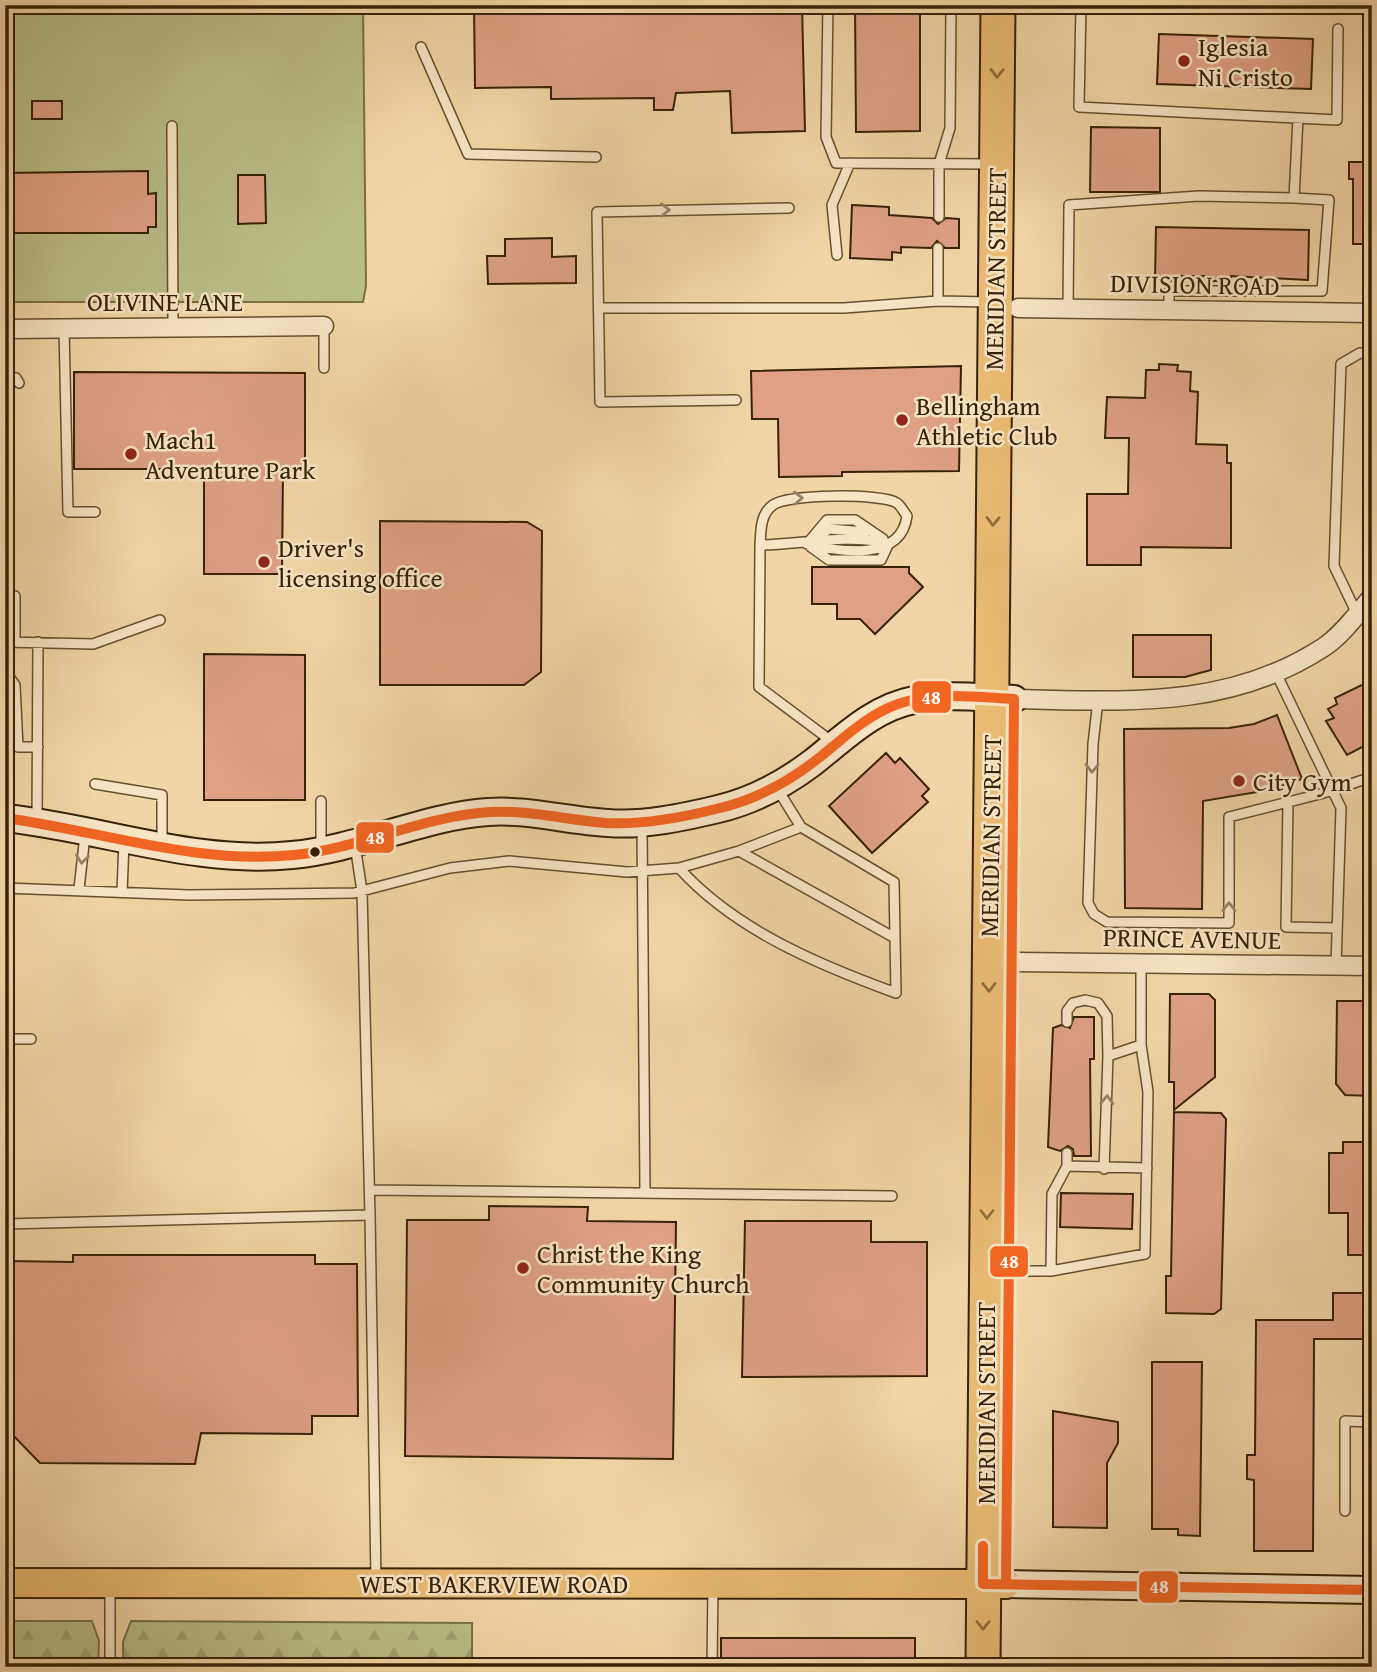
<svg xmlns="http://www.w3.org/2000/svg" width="1377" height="1672" viewBox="0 0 1377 1672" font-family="'Gentium Book Plus',serif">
<defs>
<pattern id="forest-firs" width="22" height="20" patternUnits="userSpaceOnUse" patternTransform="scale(1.75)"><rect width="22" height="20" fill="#b9bd88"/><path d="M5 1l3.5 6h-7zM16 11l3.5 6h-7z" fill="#a0a274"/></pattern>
</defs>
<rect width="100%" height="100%" fill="#f2d5a6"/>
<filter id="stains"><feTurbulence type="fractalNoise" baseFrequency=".00286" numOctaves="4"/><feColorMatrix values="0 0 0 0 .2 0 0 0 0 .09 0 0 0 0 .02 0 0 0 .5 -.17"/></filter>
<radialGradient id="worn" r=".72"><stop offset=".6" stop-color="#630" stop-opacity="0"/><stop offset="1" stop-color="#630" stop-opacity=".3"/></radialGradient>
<path fill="#b9bd88" stroke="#787048" stroke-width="2" d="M5,5H363L366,286L363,302H5Z"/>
<path fill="url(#forest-firs)" stroke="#787048" stroke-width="2" d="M5,1621H92L99,1641L98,1667H5Z
M131,1621L472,1623V1667H123V1642Z"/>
<path fill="#dfa086" stroke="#372207" stroke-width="2" d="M474,5H802L805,131L732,133L730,91L676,93L673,110H654V98L551,99V87L475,88Z
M855,5H920V131L856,132Z
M1159,34L1313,39L1311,89L1157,84Z
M32,101H62V119H32Z
M1091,127L1160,128V192H1090Z
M1349,162H1372V244H1353V179H1349Z
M148,171V194L156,193V227H148V233H5V173Z
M238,175H265L266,223L238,224Z
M852,205L889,207V215L932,218L938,224L946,218L959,219V248H945L937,241L931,248L901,247V253L892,252V260L850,258Z
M1156,227L1309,230L1308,280L1231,276V281H1212V276H1174V281L1155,280Z
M552,238V257L576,256V283L488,284L487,256H505V239Z
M1159,364L1178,365L1177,371L1191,372L1190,391L1198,392L1196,444L1227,445V463H1231V548L1141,547V565H1087V494H1128L1129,438H1105L1107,397L1145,398L1146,370H1159Z
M961,366L959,471L842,472V476L779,477L778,419H752L751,371Z
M74,372L305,373V469H283L282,574H204V469H74Z
M380,521L527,522L542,531L541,672L524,685H380Z
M812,567H909V573L923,587L875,634L860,619H837V604H812Z
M1133,635H1211V670L1185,677H1133Z
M204,654L305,655V800H204Z
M1372,680V742L1347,755L1326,721L1334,718L1328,709L1337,704L1335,698Z
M1277,715L1302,779L1269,790L1203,801L1202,909L1125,908L1124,729L1229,728L1254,724Z
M886,753L895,763L900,758L929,789L922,796L928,802L872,853L829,806Z
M1170,994H1209L1215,1000V1077L1174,1110V1082H1169Z
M1337,1001H1372V1096L1345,1095L1336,1084Z
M1074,1017H1094V1059H1090L1091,1156H1074L1073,1149L1068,1146L1060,1151L1048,1147L1053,1028L1061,1025L1070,1028Z
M1174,1112L1221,1113L1226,1119L1221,1309L1214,1314L1166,1313V1276H1171Z
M1343,1142H1363V1210H1372V1255H1348V1213H1329V1153H1343Z
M1061,1193L1133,1194L1132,1229L1060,1227Z
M489,1206L588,1207L587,1221L676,1222L673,1459L405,1456L407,1220H489Z
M745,1221H871V1242H927V1376L742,1377Z
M73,1255H315V1264H357L358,1416H312V1434L201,1433L195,1464L40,1463L5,1427V1261L73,1262Z
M1333,1293H1372V1339H1314L1313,1551H1254V1480L1247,1479V1455H1255L1256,1320H1333Z
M1152,1362H1202L1200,1536L1178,1535V1529H1152Z
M1053,1411L1118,1422V1443L1107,1463V1528L1053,1527Z
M721,1638H915V1667H721Z"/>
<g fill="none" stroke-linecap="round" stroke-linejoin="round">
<g stroke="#664f2f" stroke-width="12">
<path id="lane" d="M828,5L826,137L836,163L991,164
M1081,5L1079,107L1337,120L1338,29
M421,47L468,154L596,157
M172,126L173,328
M939,217V164L950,128L951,5
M837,255L832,205L850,163
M938,301V248
M599,308H844L938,301L990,302
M1068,308L1069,205L1199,196L1294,198
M1169,310V291H1322L1329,200L1294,198L1298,118
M64,328L68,512H95
M324,368V326
M5,377L16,378L19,383
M736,400L600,402L597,212L789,208
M820,535L829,529L866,532
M807,544C840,552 901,562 907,516C904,512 901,506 897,503C881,493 787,494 773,505C760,514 761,531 760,545C803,544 846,534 888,543
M807,544L827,520H855L883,539
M760,545L759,687L834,743
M811,547L829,560H881L888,545
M5,596H15V642
M1357,614L1334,566L1341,364L1360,353L1372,354
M5,642L93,644L160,620
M5,671L15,685L18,747H38
M1276,673L1341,808L1336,966
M1098,700L1093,744L1088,903L1094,914L1107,922L1229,923V817L1320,794L1372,777
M95,784L162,795V844
M321,801V848
M1288,802L1286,927L1337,928
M37,820L38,642
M642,827L645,1193
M355,845L362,891L370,1215
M739,851L895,938
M679,868L739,851L801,827
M5,888L189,895L354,893L450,868L509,861L627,872L679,868C735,930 819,965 896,993L894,882L801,827L778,790
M79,889L85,835
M122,892L124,842
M1067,1022V1011L1073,1003L1085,1000L1098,1003L1107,1016L1108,1056
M5,1039H31
M1067,1153V1166
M1104,1169L1108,1056L1141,1045
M370,1190L892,1196
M5,1224L370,1215L376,1580
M1009,1271H1051L1145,1254L1148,1092L1141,1045V964
M1051,1271L1052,1194L1067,1166L1147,1168
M1345,1511V1421L1372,1422
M110,1586V1667
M712,1667L713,1586"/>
</g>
<g stroke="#664f2f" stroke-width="21">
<path id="street" d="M1018,308L1372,313
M5,329L324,326
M1014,699C1124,701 1228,710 1324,647C1342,635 1358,613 1372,597
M1012,962L1372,966"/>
</g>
<g stroke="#372207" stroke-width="30">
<path id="secondary" d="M5,818C101,828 195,865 292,855C358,849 425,816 488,812C528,809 568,821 608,823C644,826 684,817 718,809C752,801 784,784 812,763C844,738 873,708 914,700C947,693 981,698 1014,699
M1006,1584L1372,1590"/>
</g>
<g stroke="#372207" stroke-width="32">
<path id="primary" d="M5,1583L1006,1584"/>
</g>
<g stroke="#372207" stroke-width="37">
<path id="highway" d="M983,1667L998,5"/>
</g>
<use href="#lane" stroke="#f7e4c5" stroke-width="9"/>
<use href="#street" stroke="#f7e4c5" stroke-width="18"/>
<use href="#secondary" stroke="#f7e4c5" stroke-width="26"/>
<use href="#primary" stroke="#e9ba73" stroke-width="28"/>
<use href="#highway" stroke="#e9ba73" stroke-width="33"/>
<g stroke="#f7e4c5" stroke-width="16">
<path id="bus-1" d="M5,818C100,831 197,865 294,855C361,848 423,816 490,812C529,810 567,820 606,823C643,825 680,818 716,809C751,801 783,785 811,764C839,743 864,716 898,704C935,691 976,697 1014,699L1006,1584
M983,1546V1584L1372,1590"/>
</g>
<use href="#bus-1" stroke="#f26522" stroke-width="10"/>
</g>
<defs><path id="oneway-chevron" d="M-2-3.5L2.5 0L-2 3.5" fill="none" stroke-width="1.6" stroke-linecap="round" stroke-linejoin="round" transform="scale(1.75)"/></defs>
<g stroke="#906e3d">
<use href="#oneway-chevron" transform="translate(997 73) rotate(91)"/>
<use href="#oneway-chevron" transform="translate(993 521) rotate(91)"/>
<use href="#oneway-chevron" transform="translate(989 987) rotate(90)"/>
<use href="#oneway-chevron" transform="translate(987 1214) rotate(90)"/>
<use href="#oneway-chevron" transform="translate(983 1625) rotate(90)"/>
</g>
<g stroke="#978366">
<use href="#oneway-chevron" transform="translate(665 210) rotate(-1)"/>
<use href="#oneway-chevron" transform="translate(798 498) rotate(-2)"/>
<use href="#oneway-chevron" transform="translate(1092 768) rotate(92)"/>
<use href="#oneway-chevron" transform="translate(82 859) rotate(96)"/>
<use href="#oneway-chevron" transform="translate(1229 907) rotate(-90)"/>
<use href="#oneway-chevron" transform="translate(1107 1100) rotate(-88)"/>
</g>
<g fill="#8f2418" stroke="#f7e4c5" stroke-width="2.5">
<circle cx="1184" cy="61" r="7"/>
<circle cx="902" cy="420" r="7"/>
<circle cx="131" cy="454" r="7"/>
<circle cx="264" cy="562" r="7"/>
<circle cx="1239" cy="781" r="7"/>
<circle cx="523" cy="1268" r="7"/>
</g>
<circle fill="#372207" stroke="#f7e4c5" stroke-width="2.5" cx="315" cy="852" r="6"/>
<g text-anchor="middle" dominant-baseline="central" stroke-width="5" stroke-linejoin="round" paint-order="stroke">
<g font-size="26" fill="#372207" stroke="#f7e4c5" text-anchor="start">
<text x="1198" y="46">Iglesia<tspan x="1198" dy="30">Ni Cristo</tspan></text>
<text x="916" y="405">Bellingham<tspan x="916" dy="30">Athletic Club</tspan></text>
<text x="145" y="439">Mach1<tspan x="145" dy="30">Adventure Park</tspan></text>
<text x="278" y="547">Driver's<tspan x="278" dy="30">licensing office</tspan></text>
<text x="1253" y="781">City Gym</text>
<text x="537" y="1253">Christ the King<tspan x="537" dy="30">Community Church</tspan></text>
</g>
<g font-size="26" fill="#372207" stroke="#f7e4c5">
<text transform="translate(995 269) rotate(-89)">MERIDIAN STREET</text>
<text transform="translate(1195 284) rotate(1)">DIVISION ROAD</text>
<text x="165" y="301">OLIVINE LANE</text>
<text transform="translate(990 836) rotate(-89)">MERIDIAN STREET</text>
<text transform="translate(1192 938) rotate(1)">PRINCE AVENUE</text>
<text transform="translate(985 1403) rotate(-90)">MERIDIAN STREET</text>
<text x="494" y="1583">WEST BAKERVIEW ROAD</text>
</g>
</g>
<g stroke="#f7e4c5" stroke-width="2.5">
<rect x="911" y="680" width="41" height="34" rx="7" fill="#f26522"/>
<rect x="355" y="821" width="40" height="33" rx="7" fill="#f26522"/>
<rect x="989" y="1245" width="40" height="33" rx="7" fill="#f26522"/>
<rect x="1138" y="1570" width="41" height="34" rx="7" fill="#f26522"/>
</g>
<g font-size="19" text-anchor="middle" font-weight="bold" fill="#fff">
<text x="931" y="704">48</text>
<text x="375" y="844">48</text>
<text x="1009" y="1268">48</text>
<text x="1159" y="1593">48</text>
</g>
<rect width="1377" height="1672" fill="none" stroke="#f2d5a6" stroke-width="28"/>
<rect x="7" y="7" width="1363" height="1658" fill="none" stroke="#372207" stroke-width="3.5"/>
<rect x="14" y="14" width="1349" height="1644" fill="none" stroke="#372207" stroke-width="2"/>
<rect width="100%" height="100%" filter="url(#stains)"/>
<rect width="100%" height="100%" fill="url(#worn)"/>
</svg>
